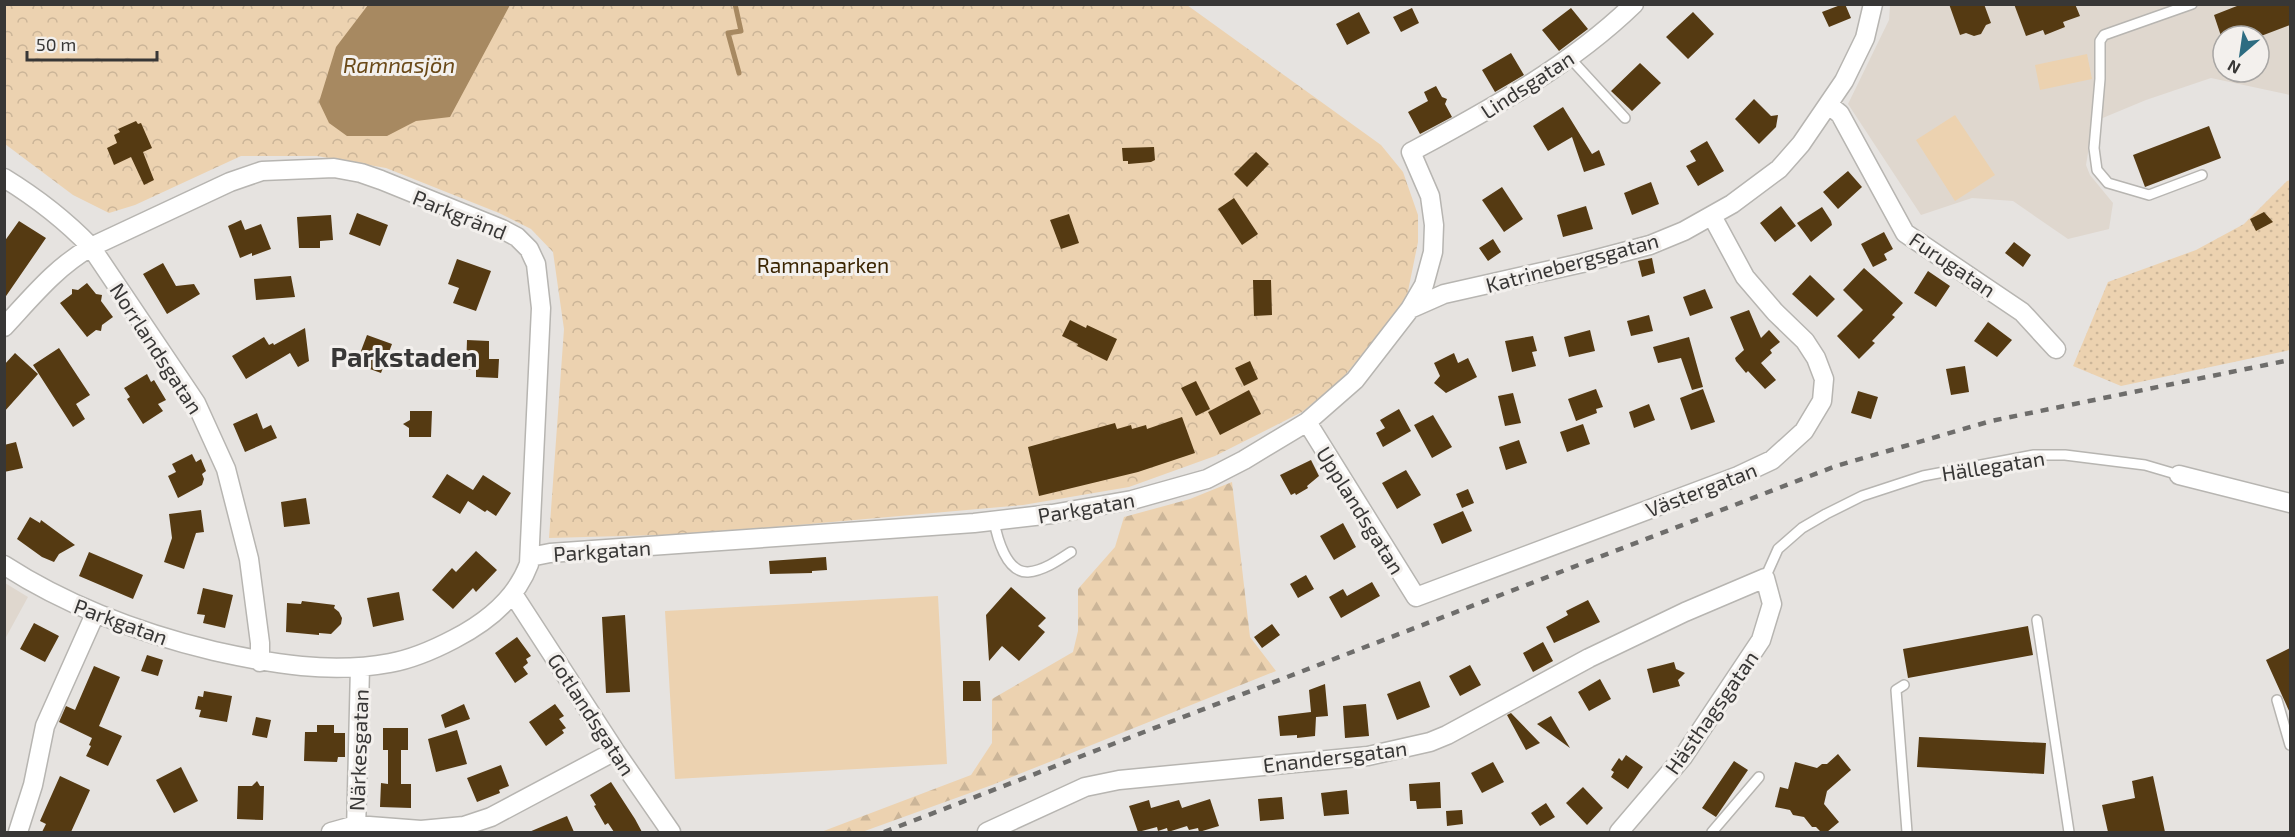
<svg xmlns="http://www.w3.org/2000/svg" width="2295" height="837" viewBox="0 0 2295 837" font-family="'Exo 2',sans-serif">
<defs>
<pattern id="grass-dots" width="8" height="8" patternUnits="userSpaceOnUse" patternTransform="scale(1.5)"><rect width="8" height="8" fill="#ecd2b0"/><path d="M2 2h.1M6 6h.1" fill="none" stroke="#cbb598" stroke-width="1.8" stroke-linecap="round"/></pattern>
<pattern id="forest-firs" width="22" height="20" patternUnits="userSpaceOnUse" patternTransform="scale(1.5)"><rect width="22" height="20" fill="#ecd2b0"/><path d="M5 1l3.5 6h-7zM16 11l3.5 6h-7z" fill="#cbb598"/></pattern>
<pattern id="park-crowns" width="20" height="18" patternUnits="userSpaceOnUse" patternTransform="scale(1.5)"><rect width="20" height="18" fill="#ecd2b0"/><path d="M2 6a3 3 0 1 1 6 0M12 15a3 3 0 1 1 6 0" fill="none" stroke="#cbb598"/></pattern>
</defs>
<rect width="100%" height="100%" fill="#e6e3e0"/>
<path fill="#dfd7ce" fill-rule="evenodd" d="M1890,5H2290V95L2211,78L2146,100L2093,122L2086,165L2090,175L2113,203L2109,229L2068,239L2013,201L1972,198L1921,215L1848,104L1889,20ZM2223,36H2259V72H2223Z
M5,583L28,597L5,639Z"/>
<path fill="url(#grass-dots)" d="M2290,180V350L2121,386L2073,366L2108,282L2196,250L2244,224L2287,181Z"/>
<path fill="url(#forest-firs)" d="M1232,482L1250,637L1276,671L992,785L862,832H821L971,775L992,743V699L1073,652L1078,631V589L1115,547L1124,517L1190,499Z"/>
<path fill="url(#park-crowns)" d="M4,5H1187L1381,145L1403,172L1418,215V242L1406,301L1341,380L1302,412L1215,456L1129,487L1023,505L697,534L549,538L564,329L553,252L531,229L499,213L386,168L317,156H241L135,205L109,213L73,195L5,144Z"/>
<path fill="#ecd2b0" d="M2087,54L2092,79L2040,90L2035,65Z
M1955,115L1995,175L1955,201L1916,140Z
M938,596L947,764L675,779L665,611Z"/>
<path fill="#a78961" d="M368,5V4L510,5L450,117L416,121L387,136H347L329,123L319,102L336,47Z"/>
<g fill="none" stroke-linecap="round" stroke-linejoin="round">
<path stroke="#a78961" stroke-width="5" d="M735,4L741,31L728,33L739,73"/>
</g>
<path fill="#553a12" d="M1843,4H1845L1851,18L1829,27L1822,12Z
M1949,4H1984L1991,23L1986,25L1981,34L1974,36L1966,33L1960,35Z
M2014,4H2075L2080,16L2063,22L2065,27L2045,35L2043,30L2026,36Z
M2242,4H2290V25L2261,36H2221L2214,15Z
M1412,8L1419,23L1401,32L1393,17Z
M1571,8L1588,29L1559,51L1542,30Z
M1359,12L1370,33L1347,45L1336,24Z
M1693,12L1714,34L1688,59L1666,37Z
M1511,53L1524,75L1495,92L1482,70Z
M1640,63L1661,83L1632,111L1611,91Z
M1436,86L1442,97L1447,99L1445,104L1452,117L1420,134L1408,112L1428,101L1424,92Z
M1754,99L1771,116L1778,115L1776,127L1759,144L1735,119Z
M1563,107L1592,154L1599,150L1605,165L1584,172L1572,137L1548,151L1533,126Z
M136,121L138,124L141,123L152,148L143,152L154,180L144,185L131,157L114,165L107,148L117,143L114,135L120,132L118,129Z
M2209,126L2221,158L2145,187L2133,155Z
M1707,141L1724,171L1698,186L1686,166L1696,161L1690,151Z
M1154,147L1155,160L1151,162L1128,164V161H1123L1122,148Z
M1256,152L1269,164L1247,187L1234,174Z
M1848,171L1862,187L1838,209L1823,192Z
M1651,182L1659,204L1632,215L1624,193Z
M1502,187L1523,219L1504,232L1482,200Z
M1234,198L1258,234L1242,245L1218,209Z
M1586,206L1593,229L1563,237L1557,215Z
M1781,206L1796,226L1775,242L1760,223Z
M1822,207L1831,221L1832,225L1811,242L1797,223Z
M2264,212L2273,222L2256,231L2250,219Z
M357,213L388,225L380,246L349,234Z
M1069,214L1079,243L1061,249L1050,220Z
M331,215L333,240L320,241V248H299L297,217Z
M241,220L245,230L261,224L271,249L252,256V253L240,258L228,226Z
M19,221L46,238L4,299V242Z
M1884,232L1893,249L1884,254L1887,260L1873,267L1861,244Z
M1493,239L1501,252L1488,261L1479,248Z
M2014,242L2031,255L2023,267L2005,253Z
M1652,258L1655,273L1642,277L1638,261Z
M457,259L491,271L476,311L453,303L459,288L448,284Z
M163,263L176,286L194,284L200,294L167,314L143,274Z
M1864,268L1903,303L1892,315L1895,317L1872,341L1875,343L1859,359L1837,336L1863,310L1843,290Z
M1928,271L1950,286L1936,307L1914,293Z
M1810,275L1835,299L1817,317L1792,294Z
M291,276L295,297L256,300L254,279Z
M1253,280H1271L1272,315L1254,316Z
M87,283L96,294L102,295L101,301L113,317L102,325L101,331L96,330L87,337L60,303L72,294V289L78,290Z
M1705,289L1713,308L1690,316L1683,297Z
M1749,310L1761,338L1769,330L1780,342L1770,350L1772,353L1761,363L1776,380L1765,389L1748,371L1746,373L1736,361L1735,358L1744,350L1730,317Z
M1649,315L1653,331L1631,336L1627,321Z
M1070,320L1086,328L1087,325L1117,339L1107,361L1077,346L1078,344L1062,336Z
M1988,322L2012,340L1997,357L1974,341Z
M305,328L309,361L298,367L290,353L246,379L232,356L264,337L269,345L273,343L274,345Z
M1590,330L1595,351L1569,357L1564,337Z
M367,335L392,344L381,373L356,364Z
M1533,336L1537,351L1532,352L1536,366L1512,372L1505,341Z
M1689,337L1703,387L1692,390L1681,358L1658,363L1653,347Z
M467,340L489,341V359H499L498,378L476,377V370L466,369Z
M59,348L90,395L76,404L85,419L73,427L33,365Z
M15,353L38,374L4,412V365Z
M1454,353L1458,363L1468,358L1477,377L1446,393L1434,383L1440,376L1434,363Z
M1250,361L1258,379L1244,386L1235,368Z
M1965,366L1969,392L1951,395L1946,369Z
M147,374L151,382L154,380L166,400L158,404L163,411L143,424L127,399L130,397L124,388Z
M1196,381L1210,409L1196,416L1181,388Z
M1596,389L1603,407L1596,409L1597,413L1576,421L1568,399Z
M1703,389L1715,422L1691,430L1680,398Z
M1249,390L1261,414L1220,435L1208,412Z
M1858,391L1878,397L1871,419L1851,413Z
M1513,393L1521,423L1505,426L1498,396Z
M1649,404L1655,420L1634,428L1629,412Z
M1399,409L1411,431L1383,447L1376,433L1385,428L1380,420Z
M410,411H432L431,437H409V428L403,424L410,420Z
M257,413L263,429L271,425L277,438L245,452L233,424Z
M1433,415L1452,447L1432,458L1414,425Z
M1182,417L1195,453L1138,472L1039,496L1028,447L1115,423L1117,429L1131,425L1132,429L1146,425L1147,429Z
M1583,424L1590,444L1567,452L1560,432Z
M1519,440L1527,463L1506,470L1499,447Z
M16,442L23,468L4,472V445Z
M192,454L196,462L201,459L206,471L202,474L204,479L202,485L178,498L168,476L176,472L172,464Z
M1311,460L1319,476L1307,486L1308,488L1296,495L1295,493L1291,495L1280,475Z
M1406,470L1421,495L1397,509L1382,483Z
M447,474L473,490L483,475L511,493L496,516L487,510L485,512L468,501L460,514L432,497Z
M1468,489L1474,503L1462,508L1456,494Z
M306,498L310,524L284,527L281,502Z
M201,510L204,532L196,533L184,569L164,562L172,538L169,514Z
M1463,511L1472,531L1442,544L1433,524Z
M30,517L40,523L41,520L75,545L59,554L54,562L42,557L17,539Z
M1343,523L1356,547L1334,560L1320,536Z
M476,551L497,570L476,592L473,588L453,609L432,590L452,568L456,572Z
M89,552L143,575L133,599L79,576Z
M826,557L827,570L812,571V573L770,574L769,561Z
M1306,575L1314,589L1298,598L1290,584Z
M1372,582L1380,596L1341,618L1329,597L1343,589L1347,596Z
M1011,587L1046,618L1038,626L1045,632L1019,661L1002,646L989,661L986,615Z
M203,588L233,595L225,628L203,623L205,615L197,614Z
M399,592L404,620L373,627L367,598Z
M1588,600L1600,622L1554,643L1546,627L1568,615L1566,611Z
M302,601L335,605L334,608L339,612L342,618L341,624L331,634L319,633V635L286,632L287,603L301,604Z
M625,615L630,692L606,693L602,617Z
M34,623L59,636L45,662L20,649Z
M1272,624L1280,635L1262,648L1254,637Z
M2028,626L2033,655L1908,678L1903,649Z
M517,637L531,656L526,659L528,663L523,667L528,674L515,683L495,653Z
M1543,642L1553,661L1533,672L1523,653Z
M2290,648V713L2266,660Z
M147,655L163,660L158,676L141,671Z
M1674,662L1676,669L1685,673L1678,680L1680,686L1653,693L1647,669Z
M1470,665L1481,685L1460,696L1449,676Z
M94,666L120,677L99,726L122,736L108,766L86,756L91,746L89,745L92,738L59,722L66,706L75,710Z
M1600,679L1611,699L1589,711L1578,692Z
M963,681H980L981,701H963Z
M1420,681L1430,707L1397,720L1387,694Z
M1325,684L1328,716L1316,717L1315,736L1297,738V735L1280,736L1278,716L1311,712L1309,690Z
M204,691L232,696L227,722L199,717L201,710L195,709L198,696L203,697Z
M464,704L470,719L445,728L441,715Z
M555,704L564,716L559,719L566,728L562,730L564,733L546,746L529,722Z
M1366,704L1369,736L1345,738L1343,706Z
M1511,713L1540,743L1526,750L1507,715Z
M1551,716L1570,748L1537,724Z
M256,717L271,720L267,738L252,735Z
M317,725H334V733H345V757H338L337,762L304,761L305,732H317Z
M383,728H408V750H401V784H411V808L380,807L381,783L388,784V750H383Z
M457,730L467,764L436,772L428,739Z
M1919,737L2046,743L2044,774L1917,767Z
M1838,754L1851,770L1827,791L1824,804L1839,822L1827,832H1821L1816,827H1812L1804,817L1793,815L1790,810L1775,807L1780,787L1788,789L1795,762L1817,768L1822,764H1827Z
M1626,755L1643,767L1628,789L1611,777L1614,772L1611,770L1619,758L1622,761Z
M1734,761L1748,770L1716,817L1702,808Z
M1493,762L1504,782L1482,793L1471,773Z
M501,765L509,786L499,790L500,793L477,802L467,778Z
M181,767L198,801L174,813L156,780Z
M60,776L90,790L71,832H42L46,824L40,821Z
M2153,776L2165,832H2108L2102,805L2135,798L2132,781Z
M257,781L260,786H264L263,820L237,819L238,786H252Z
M611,782L635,819L642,832H614L608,823L605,825L594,806L596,805L590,795Z
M1440,782L1441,808L1417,809L1416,801H1410L1409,784Z
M1583,787L1603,808L1587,825L1566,803Z
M1347,790L1349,814L1324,816L1321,793Z
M1282,797L1284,819L1260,821L1258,799Z
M1210,799L1219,826L1199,832L1198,828L1189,830L1187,826L1168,832L1167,828L1158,831L1157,827L1138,832L1129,806L1149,800L1151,808L1179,800L1182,808Z
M1546,803L1555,817L1540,826L1531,813Z
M1462,810L1463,824L1447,826L1446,811Z
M567,816L574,832H529Z"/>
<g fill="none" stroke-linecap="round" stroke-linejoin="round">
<g stroke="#b7b5b1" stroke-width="12">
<path id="service" d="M2192,4L2104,35L2100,41V79L2094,148L2097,170L2108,183L2149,195L2202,175
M1570,58L1625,118
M994,521C997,537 1006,573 1028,572C1043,571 1059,560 1071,552
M1765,578L1778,549L1802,528L1826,514L1862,496L1923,476L2034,455H2065L2145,465L2179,475
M2037,620L2069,832
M1904,685L1896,690L1907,832
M2277,700L2290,745
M1712,832L1759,777"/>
</g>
<g stroke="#b7b5b1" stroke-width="21">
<path id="minor" d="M1829,105L1840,114L1905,233L2022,312L2056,349
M4,178C35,197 66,221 91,247L196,403L226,469L249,559L260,643V662
M1410,309L1444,294L1582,263L1650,245L1684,231L1732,204L1779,169L1801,144L1844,81L1865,38L1873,4
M4,327C32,297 56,267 91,247L230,182L262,171L334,168L361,173L381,180L502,229L517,237L529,249L536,264L541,308L529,564C516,599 487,622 454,639C435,649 412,659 390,663C331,674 272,664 214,651C140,633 69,607 4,565
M1307,422L1416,597L1738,476L1772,460L1804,431L1822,401L1824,379L1816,358L1805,341L1775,312L1745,277L1712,216
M2179,475L2290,503
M530,557L550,553L974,523L1052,514L1132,500L1207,479L1244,460L1307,422L1355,380L1410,309L1424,285L1433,252L1434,225L1430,196L1411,152C1490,109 1569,67 1634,4
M513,594L615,751L671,832
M18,832L33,785L45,726L95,614
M331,832L356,825L421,830L464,826L491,817L615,751
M356,832L360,667
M987,832L1085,787L1119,780L1368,756L1430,742L1447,735L1589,658L1685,612L1765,578L1772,604L1761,640L1683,757L1619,832"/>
</g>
<use href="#service" stroke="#fff" stroke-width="9"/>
<use href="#minor" stroke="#fff" stroke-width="18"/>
<path stroke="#6e6d6b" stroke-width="4.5" stroke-dasharray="8 8" stroke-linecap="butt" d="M884,832L1836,466L1991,421L2290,360"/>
</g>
<g text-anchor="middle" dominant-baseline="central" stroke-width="6" stroke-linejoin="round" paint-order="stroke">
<g font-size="21" fill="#383736" stroke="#f3f0ed">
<text transform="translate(1527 84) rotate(-33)">Lindsgatan</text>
<text transform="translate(460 214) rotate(22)">Parkgränd</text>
<text transform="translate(1572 262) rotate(-15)">Katrinebergsgatan</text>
<text transform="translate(1953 264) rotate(34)">Furugatan</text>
<text transform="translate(157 348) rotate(57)">Norrlandsgatan</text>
<text transform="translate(1993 465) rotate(-9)">Hällegatan</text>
<text transform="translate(1701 489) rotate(-21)">Västergatan</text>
<text transform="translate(1086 507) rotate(-10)">Parkgatan</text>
<text transform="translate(1361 510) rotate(58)">Upplandsgatan</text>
<text transform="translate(602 550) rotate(-4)">Parkgatan</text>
<text transform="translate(121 621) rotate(20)">Parkgatan</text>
<text transform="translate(1711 712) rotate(-55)">Hästhagsgatan</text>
<text transform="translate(592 714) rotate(57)">Gotlandsgatan</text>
<text transform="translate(358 750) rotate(-88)">Närkesgatan</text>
<text transform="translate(1335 756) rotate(-7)">Enandersgatan</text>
</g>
<g font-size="21" fill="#3b2502" stroke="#f3f0ed">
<text x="823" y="264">Ramnaparken</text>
</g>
<g font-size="22" font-style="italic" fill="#6a4918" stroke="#f3f0ed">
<text x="399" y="64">Ramnasjön</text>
</g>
<g font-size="27" font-weight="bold" fill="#383736" stroke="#f3f0ed">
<text x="404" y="356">Parkstaden</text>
</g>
</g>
<rect width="2295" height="837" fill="none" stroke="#383736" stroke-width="12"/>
<g transform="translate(2241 54) rotate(209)"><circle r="28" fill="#f3f0ed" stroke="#a8a6a4" stroke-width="1.5"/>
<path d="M0-4.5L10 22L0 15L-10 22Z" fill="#2d6c81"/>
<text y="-9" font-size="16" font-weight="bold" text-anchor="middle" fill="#383736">N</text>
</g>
<path d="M27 51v9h130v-9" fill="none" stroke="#383736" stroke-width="3"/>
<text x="36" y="51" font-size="18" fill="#383736" stroke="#f3f0ed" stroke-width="4.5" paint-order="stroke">50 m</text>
</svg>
